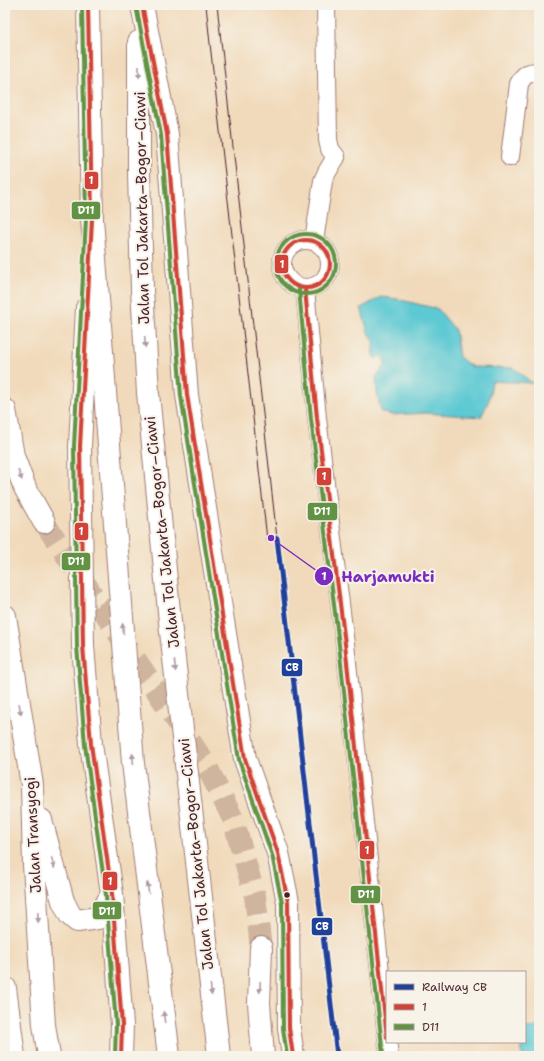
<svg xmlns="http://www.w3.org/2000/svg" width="544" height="1061" viewBox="0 0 544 1061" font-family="'Shantell Sans',sans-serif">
<rect width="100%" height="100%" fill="#f7f3e8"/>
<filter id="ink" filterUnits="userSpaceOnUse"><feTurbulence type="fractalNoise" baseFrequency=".025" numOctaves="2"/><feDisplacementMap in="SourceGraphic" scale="8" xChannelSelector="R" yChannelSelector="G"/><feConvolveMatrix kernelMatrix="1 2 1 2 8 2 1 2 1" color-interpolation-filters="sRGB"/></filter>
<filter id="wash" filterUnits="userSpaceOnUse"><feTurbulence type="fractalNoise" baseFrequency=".012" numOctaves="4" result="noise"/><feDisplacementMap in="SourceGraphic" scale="16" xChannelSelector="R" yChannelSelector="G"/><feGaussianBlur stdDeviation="0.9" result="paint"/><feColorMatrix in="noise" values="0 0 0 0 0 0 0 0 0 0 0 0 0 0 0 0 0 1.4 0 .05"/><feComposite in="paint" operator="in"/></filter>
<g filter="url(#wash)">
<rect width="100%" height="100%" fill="#f1dabb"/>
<path fill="#94cc7f" stroke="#6f7655" d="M5,166L10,168L5,287Z"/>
<path fill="#5dc9d3" stroke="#54747f" d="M381,297L397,299L438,309L455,330L459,357L472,367L514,368L532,383L492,381L489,400L481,417L425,413L392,415L381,412L377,392L376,378L386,364L381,355L375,359L373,349L375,343L368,332L361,308Z
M539,1027V1056H522L521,1042H525V1028Z"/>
</g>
<g filter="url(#ink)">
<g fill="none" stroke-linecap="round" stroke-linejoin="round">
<path stroke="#d0b59e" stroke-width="22" stroke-dasharray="22 11" stroke-linecap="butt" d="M44,522L206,765L233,819L255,896L261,948"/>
<g stroke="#9e7c73" stroke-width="20">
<path id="minor" d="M510,157L519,84C524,74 528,72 539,72
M282 264a24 24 0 1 1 48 0a24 24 0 1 1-48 0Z
M314,241L323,181L327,172L336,157L330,149L328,140L326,5
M305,289L317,418L345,644L389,1056"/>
</g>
<g stroke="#9e7c73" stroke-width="24">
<path id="highway" d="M88,5L92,219L133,763L169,1056
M142,5L167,134L187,395L245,759L278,853L288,902L289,1028L293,1056
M139,42V173L142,289L148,393L171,632L219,1056
M87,308L80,446L83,646L91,744L112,894L122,1025L121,1056
M5,410L13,456L25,488L44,522
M5,616L32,785L34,865L44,1025L49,1056
M41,820L63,901L70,915L77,921L98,918L112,894
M261,948L259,1003L263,1056
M5,988L14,1056"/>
</g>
<use href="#minor" stroke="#fff" stroke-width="18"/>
<use href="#highway" stroke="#fff" stroke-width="22"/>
<path stroke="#4a1f2b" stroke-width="1" d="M206,5L210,44L267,539
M217,5L277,538"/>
<g stroke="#f7f3e8" stroke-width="7">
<path id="bus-1" d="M88,5L92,219L80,446L83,646L91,744L112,894L122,1025L121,1056
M142,5L167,134L187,395L245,759L278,853L288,902L289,1028L293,1056
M282 264a24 24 0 1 1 48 0a24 24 0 1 1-48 0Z
M305,289L317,418L345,644L387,1037"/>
</g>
<g stroke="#f7f3e8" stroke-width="7">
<path id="bus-2" d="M82,5L86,219L74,446L77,646L85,745L106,895L116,1025L115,1056
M136,6L161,135L181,396L239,760L272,855L282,903L283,1028L287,1056
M276 264a30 30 0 1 1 60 0a30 30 0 1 1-60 0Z
M299,290L311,419L339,645L383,1056"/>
</g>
<use href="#bus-1" stroke="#d14338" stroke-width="4"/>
<use href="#bus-2" stroke="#629344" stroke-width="4"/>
<g stroke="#f7f3e8" stroke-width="8">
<path id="rail-1" d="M277,538L337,1056"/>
</g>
<use href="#rail-1" stroke="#20409a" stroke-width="5"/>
</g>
<defs><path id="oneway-solid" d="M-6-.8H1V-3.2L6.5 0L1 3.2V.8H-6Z"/></defs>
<g fill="#ae9aa0">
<use href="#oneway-solid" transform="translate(139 72) rotate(90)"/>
<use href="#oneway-solid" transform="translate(145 342) rotate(87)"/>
<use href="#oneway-solid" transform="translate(20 475) rotate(70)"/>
<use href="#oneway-solid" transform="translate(123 629) rotate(-94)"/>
<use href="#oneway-solid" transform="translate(175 666) rotate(84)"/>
<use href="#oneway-solid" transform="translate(20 709) rotate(81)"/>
<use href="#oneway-solid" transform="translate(133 759) rotate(-95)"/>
<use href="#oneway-solid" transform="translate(53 863) rotate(75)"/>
<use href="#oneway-solid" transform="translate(148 888) rotate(-97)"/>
<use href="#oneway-solid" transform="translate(38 917) rotate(87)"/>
<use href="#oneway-solid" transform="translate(260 987) rotate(92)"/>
<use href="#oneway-solid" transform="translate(211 990) rotate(84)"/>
<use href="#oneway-solid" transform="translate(164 1017) rotate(-97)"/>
</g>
</g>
<circle fill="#4a1f2b" stroke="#f7f3e8" stroke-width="1.5" cx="287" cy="895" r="3.5"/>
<g text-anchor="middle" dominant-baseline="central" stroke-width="4" stroke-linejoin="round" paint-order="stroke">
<g font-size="15" fill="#4a1f2b" stroke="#f7f3e8">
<text transform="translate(142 208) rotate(-91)">Jalan Tol Jakarta–Bogor–Ciawi</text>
<text transform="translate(162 532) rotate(-96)">Jalan Tol Jakarta–Bogor–Ciawi</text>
<text transform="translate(33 835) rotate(-93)">Jalan Transyogi</text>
<text transform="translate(196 854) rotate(-96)">Jalan Tol Jakarta–Bogor–Ciawi</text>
</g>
</g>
<path fill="none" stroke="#7b2cbf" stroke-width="1.5" d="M271 538L324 576"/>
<g fill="#7b2cbf" stroke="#f7f3e8" stroke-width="1.5">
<circle cx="271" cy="538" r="4"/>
<circle cx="324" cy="576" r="10"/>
</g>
<g font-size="12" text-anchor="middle" font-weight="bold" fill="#fff">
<text x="324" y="580">1</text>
</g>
<g font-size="16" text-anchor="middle" font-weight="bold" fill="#7b2cbf" stroke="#f7f3e8" stroke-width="4" stroke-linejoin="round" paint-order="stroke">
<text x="388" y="582">Harjamukti</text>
</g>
<g stroke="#f7f3e8" stroke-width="1.5">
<rect x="84" y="171" width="15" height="19" rx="4" fill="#d14338"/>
<rect x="71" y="201" width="30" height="19" rx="4" fill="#629344"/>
<rect x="274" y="254" width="15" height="20" rx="4" fill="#d14338"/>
<rect x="316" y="467" width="16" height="19" rx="4" fill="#d14338"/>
<rect x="307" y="502" width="31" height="19" rx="4" fill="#629344"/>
<rect x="74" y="522" width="15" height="19" rx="4" fill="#d14338"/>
<rect x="61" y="552" width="30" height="19" rx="4" fill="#629344"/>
<rect x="281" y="658" width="22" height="19" rx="4" fill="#20409a"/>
<rect x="359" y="840" width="16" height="20" rx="4" fill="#d14338"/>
<rect x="102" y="871" width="16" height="20" rx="4" fill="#d14338"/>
<rect x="350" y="885" width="31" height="19" rx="4" fill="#629344"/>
<rect x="92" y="901" width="30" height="19" rx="4" fill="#629344"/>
<rect x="311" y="917" width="22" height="19" rx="4" fill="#20409a"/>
</g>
<g font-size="11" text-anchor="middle" font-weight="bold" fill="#fff">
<text x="91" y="184">1</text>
<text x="86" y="214">D11</text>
<text x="282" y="268">1</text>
<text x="324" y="480">1</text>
<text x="322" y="515">D11</text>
<text x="81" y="535">1</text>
<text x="76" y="565">D11</text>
<text x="292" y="671">CB</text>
<text x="367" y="854">1</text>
<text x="110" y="885">1</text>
<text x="366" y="898">D11</text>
<text x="107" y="915">D11</text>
<text x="322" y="930">CB</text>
</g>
<rect width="544" height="1061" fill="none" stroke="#f7f3e8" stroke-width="20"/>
<rect x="386" y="971" width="140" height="72" fill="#f7f3e8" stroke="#b29e9c"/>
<rect x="394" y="984" width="20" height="6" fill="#20409a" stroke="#b29e9c"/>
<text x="422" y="991" font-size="12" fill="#4a1f2b">Railway CB</text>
<rect x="394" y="1004" width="20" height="6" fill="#d14338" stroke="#b29e9c"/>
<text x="422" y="1011" font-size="12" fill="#4a1f2b">1</text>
<rect x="394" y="1024" width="20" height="6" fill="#629344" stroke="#b29e9c"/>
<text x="422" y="1031" font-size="12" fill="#4a1f2b">D11</text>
</svg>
